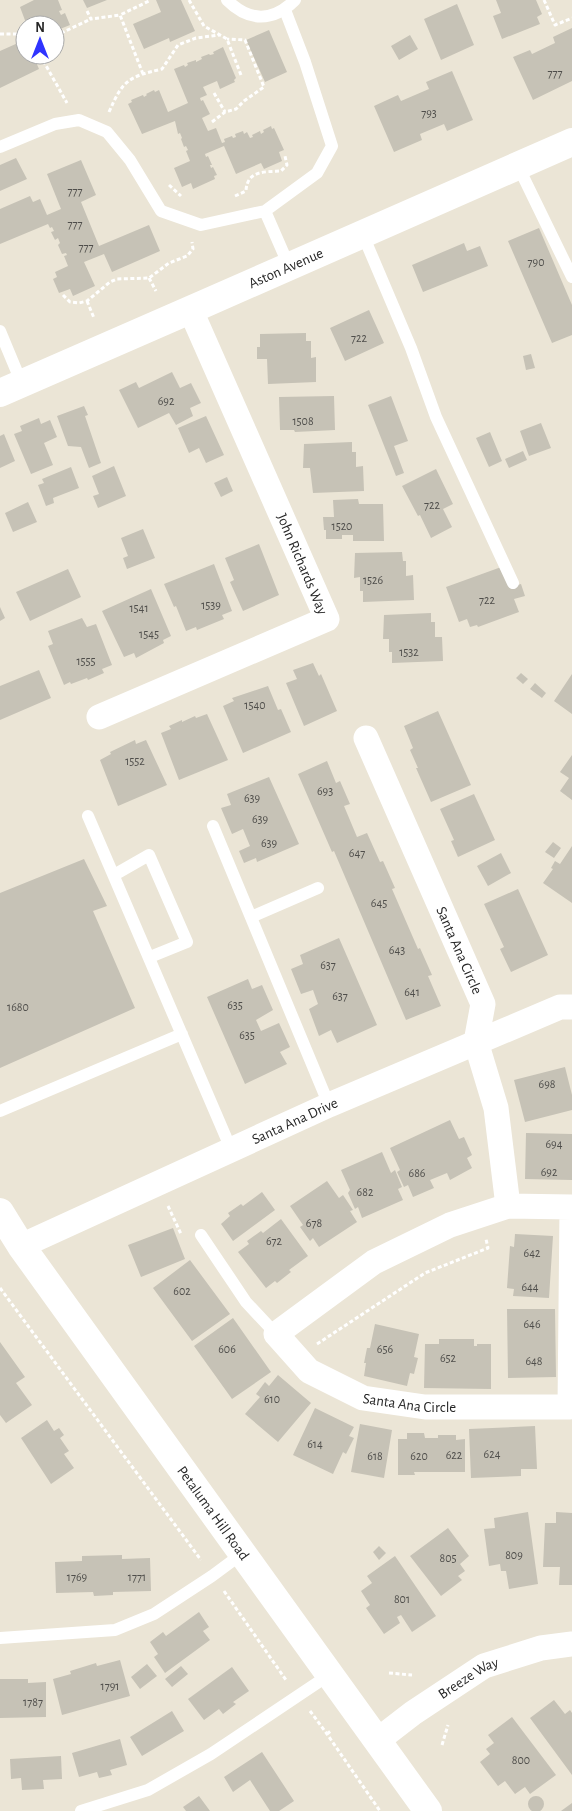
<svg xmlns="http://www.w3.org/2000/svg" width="572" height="1811" viewBox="0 0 572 1811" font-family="'Alegreya Sans',sans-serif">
<rect width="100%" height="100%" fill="#ebe5d6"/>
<path fill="#c6c2b6" d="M34,0H58L62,10L59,11L61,15L65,13L70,25L55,31V25H49L47,21L37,25L34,19L26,23L20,7Z
M83,0H107L87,8Z
M156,0H181L195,31L170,42L169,38L144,49L133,24L161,12Z
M496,0H536L542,14L537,17L540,24L502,39L493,16L501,13Z
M457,4L474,45L441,60L424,19Z
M572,28V81L533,100L513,57L530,50L532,54L555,43L553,37Z
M269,30L287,72L265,82L246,40Z
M410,35L418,49L399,60L391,46Z
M18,43L22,52L25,51V55H33L39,69L0,88V51Z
M223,47L236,78L234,80L235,82L220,89L217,81L203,87L207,95L200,98L201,101L203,100L210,114L202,118L208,131L216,128L222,143L225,142L224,139L232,136L233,138L236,137L235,134L243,131L244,134L247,132L250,138L253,137L252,135L260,131L261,134L264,132L263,130L271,126L272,129L274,128L284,150L279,152L282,161L264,169L261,163L236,174L224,146L205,154L206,157L208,156L212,165H210L211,168L213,167L217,175L214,176L215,179L193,189L191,183L182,187L174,168L190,161L186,151L188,150L186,146L184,147L181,139L182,138L180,133L178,134L175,121L142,134L128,104L132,102L131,100L143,95L144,97L147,95L146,94L154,90L155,92L159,90L168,112L188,103L174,69L184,65L185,67L188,65L187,63L196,60V62L202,59L201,57L209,54L210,55L214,54L213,52Z
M452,71L473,120L447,131L444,124L420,134L422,140L394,152L374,106L398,95L401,101L429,89L426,82Z
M16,158L27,179L0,191V165Z
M81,160L96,195L81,202L99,246L149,225L160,251L112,272L104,254L84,262L95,286L73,296L70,289L59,293L53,279L57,277L55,272L68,266L64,256L67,255L66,253L62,254L58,245L60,243L58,238L55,240L51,232L54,231L52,227L50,228L48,224L0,244V209L30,196L33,202L40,199L47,215L61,209L47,174Z
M539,228L572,305V335L552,343L508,241Z
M464,243L467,251L480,246L488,266L423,292L412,265Z
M369,310L384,343L345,361L330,328Z
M306,333V341H311V358L316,357V382L268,384L267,359H257V347H260V334Z
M531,354L535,368L526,370L523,356Z
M172,372L180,388L191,383L201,403L190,408L193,416L176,425L169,413L138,428L119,390L136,382L139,388Z
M334,396L335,430L295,432L294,430H280L279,397Z
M391,396L408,441L394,446L404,473L396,476L368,405Z
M84,406L88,415L85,416L101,463L89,468L81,447L68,446L57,416Z
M206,416L224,455L206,463L199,448L189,453L178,428Z
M39,418L41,424L50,420L57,437L44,443L53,465L31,474L14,434L22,431L20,426Z
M541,423L551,448L529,456L520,431Z
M490,432L502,461L489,467L476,438Z
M4,434L15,461L0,468V436Z
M352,442V452H356V467L363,466L364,491L313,493L310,468H303L304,444Z
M523,451L527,460L509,468L505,459Z
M114,466L126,496L98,508L93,496L99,494L92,476Z
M71,467L79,488L53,498L54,503L46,506L38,485L44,483L42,479Z
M436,469L453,504L443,509L452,527L431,538L420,515L418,516L402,486Z
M227,477L233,491L221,497L214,483Z
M358,499L359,504H383L384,541H353V535H342V539H326V530H324L323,517H334L333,500Z
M28,502L37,522L13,532L5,513Z
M143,529L155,558L127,569L123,558L128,556L121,538Z
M259,544L279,595L243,611L230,582L234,580L225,558Z
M402,552L403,561H406V576L413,575L414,600L363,602V591H360V577L354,578L355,553Z
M214,564L232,611L222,615L224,619L197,630L196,627L186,631L176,606L174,607L164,584Z
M504,566L511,587L521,584L525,596L514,599L519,612L478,627L477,625L470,627L467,619L459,622L446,587Z
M68,569L81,597L30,621L16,592Z
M151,589L171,636L163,640L164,643L136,658L134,653L124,657L102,611Z
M0,607L5,618L0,621Z
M431,613V622H435V637H442L443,661L392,663V652H389V639H383L384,615Z
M82,618L87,627L96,624L112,665L102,669L104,673L88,680L87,678L71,684L70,682L64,685L48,646L53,644L48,631Z
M313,663L319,676L321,674L337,711L304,726L286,683L297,679L293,670Z
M39,670L51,698L0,720V686Z
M521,673L528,679L523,684L516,678Z
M572,674V714L554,701Z
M535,683L546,693L542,698L530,689Z
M268,686L278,710L281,709L291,732L243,753L223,706L234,701L232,698Z
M438,711L471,785L431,802L416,768H418L410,750L413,748L404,726Z
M207,714L228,760L179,780L161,733L171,729L169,726L182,720V722L195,716L196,718Z
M135,740L136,744L146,740L167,785L118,806L100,760L111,754L110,752Z
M572,755V800L560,791L569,778L560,772Z
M327,761L336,783L340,781L350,804L344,806L357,837L367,833L380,862L383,861L395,888L392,889L418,949L420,948L432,975L428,976L441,1006L406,1020L334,851L332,852L298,774Z
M269,777L299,844L257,862L256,858L244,863L239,851L250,846L243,829L232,834L221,808L231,805L227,794Z
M474,794L495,840L458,857L451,841L454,840L440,809Z
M553,842L561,848L554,858L545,852Z
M572,846V903L543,883L553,869L551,868L555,861L560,864Z
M501,853L511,873L488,886L477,866Z
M84,859L107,906L93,911L135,1008L0,1068V893Z
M518,889L548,955L511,972L500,949L504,947L484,904Z
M339,938L377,1025L337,1043L331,1030L319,1036L309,1009L318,1004L313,990L301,994L291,969L303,964L300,955Z
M248,979L252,989L262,985L273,1010L256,1020L261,1031L279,1023L290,1047L280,1052L287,1064L245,1084L207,997Z
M565,1067L572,1095V1110L525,1122L514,1080Z
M450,1120L459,1139L464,1137L472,1155L467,1158L472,1168L450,1180L447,1173L430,1180L434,1188L413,1197L408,1185L404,1187L397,1172L400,1170L390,1148Z
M526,1133L572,1134V1180L525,1179Z
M382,1152L391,1173L395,1170L402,1187L398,1189L403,1200L362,1218L358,1207L355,1209L348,1193L350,1190L341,1170Z
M327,1181L339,1198L343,1195L353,1210L350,1211L357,1222L319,1247L313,1238L310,1241L300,1227L303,1225L290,1206Z
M262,1192L275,1210L233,1241L221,1224L230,1216L228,1213L241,1204L243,1206Z
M281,1219L308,1256L289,1270L291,1272L277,1283L275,1281L266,1288L238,1252L249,1244L247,1241L261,1231L263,1233Z
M173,1228L185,1259L141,1277L128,1245Z
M515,1234L553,1236L549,1298L513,1296L514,1289L507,1288L510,1246L514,1247Z
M190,1260L230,1314L192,1341L153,1288Z
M507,1309H555L556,1377L508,1378Z
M233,1318L271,1372L232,1399L194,1346Z
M375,1324L419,1334L414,1357L418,1358L414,1374L410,1373L407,1386L364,1376L366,1363H364L367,1348H370Z
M439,1339H474V1346H477V1344H491V1389L424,1388L425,1344H439Z
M0,1342L25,1377L16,1383L32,1405L6,1423L0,1415Z
M278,1375L311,1403L278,1442L245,1414L260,1397L256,1394L265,1382L269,1386Z
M315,1408L354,1427L349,1436L354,1438L346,1454L343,1452L333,1474L293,1455Z
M47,1420L54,1431L59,1428L64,1435L60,1438L69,1451L64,1454L74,1468L51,1484L21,1438Z
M360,1424L392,1430L384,1478L351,1472Z
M535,1426L537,1469H521V1476L471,1478L469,1429Z
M407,1433H424L425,1438H438V1435H456V1440L465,1439V1472H414L415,1475H398V1439H407Z
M528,1512L538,1584L509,1589L506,1571H501L500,1564L489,1566L484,1529L495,1528L494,1518Z
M556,1512L572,1513V1585H559L560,1567H543L545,1523H556Z
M448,1528L469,1556L460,1564L465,1571L458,1576L462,1580L441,1596L410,1556Z
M379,1546L386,1553L379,1560L373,1552Z
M122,1555V1559L150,1558L151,1591L113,1592V1595L94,1596L93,1592L56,1593L55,1562L82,1561V1556Z
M395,1556L436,1616L412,1632L401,1615L397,1617L400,1623L384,1634L366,1608L370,1605L361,1591L372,1583L367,1576Z
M199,1612L209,1627L203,1631L210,1640L165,1673L154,1657L158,1654L150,1642L163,1632L166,1636Z
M120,1660L130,1696L62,1715L53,1679L71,1674L70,1671L96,1663L97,1666Z
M147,1664L157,1676L140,1689L131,1677Z
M181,1666L188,1674L172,1687L165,1679Z
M232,1667L249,1691L233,1702L236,1704L223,1714L219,1709L204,1720L188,1699Z
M0,1679H28V1683L46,1682V1717L0,1718Z
M554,1700L565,1714L570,1710L572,1713V1775L530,1718Z
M172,1711L184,1731L142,1756L130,1737Z
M512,1717L556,1775L530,1794L525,1787L515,1794L505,1781L498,1786L480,1762L490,1754L486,1749L494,1743L488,1735Z
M120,1739L127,1765L110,1770L112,1775L99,1778L97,1772L79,1777L72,1753Z
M262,1752L294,1801L279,1811H270L250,1780L233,1792L224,1777Z
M61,1756L62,1779L43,1780L44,1789L22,1790L21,1778L11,1779L10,1759Z
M528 1804a8 8 0 1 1 16 0a8 8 0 1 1-16 0Z
M199,1796L210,1811H186L183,1807Z
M572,1803V1811H561Z"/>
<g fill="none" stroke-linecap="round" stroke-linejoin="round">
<path stroke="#fff" stroke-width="3" stroke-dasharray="4 2.5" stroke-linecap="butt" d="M189,0L204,26L227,39L241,75
M544,0L555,25L572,18
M87,11L91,19L120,15
M0,34H25
M55,36L91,19
M40,55L67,103
M143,74L120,15L149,1L148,0
M214,93L225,112
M109,112C123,80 128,77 162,69L178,45L196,38L219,35
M212,122L225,112L236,109L244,101L264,87L245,40L227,39
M169,185L181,196
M235,196L246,191C247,170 265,172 281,171L287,165L285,156
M149,278L156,291
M63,295L70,302L79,303L87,301L110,282L117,279L149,278L169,263L187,256L193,249L192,242
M87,301L94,318
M168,1206L181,1234
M0,1288L201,1560
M317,1344L425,1273L488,1248L486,1239
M224,1591L286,1680
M389,1673L412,1675
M310,1711L327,1734L380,1811
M327,1734L332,1730
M442,1745L448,1725"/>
<path stroke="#fff" stroke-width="12" d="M227,0C249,22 273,22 295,0
M0,147L55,124L79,120L107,132L130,160L161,211L201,225L265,211L289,266
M518,166L572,277
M265,211L317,173L332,146L305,62L285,10
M363,235L411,348L436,417L513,583
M0,331L22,384
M88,816L231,1149
M213,826L329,1105
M114,875L149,855L187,942L150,957
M251,917L318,888
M0,1111L182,1034
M201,1235L246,1302L276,1334
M0,1638L115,1630L154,1614L212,1576L243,1553
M81,1811L148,1790L211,1754L329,1675"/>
<g stroke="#fff" stroke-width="25">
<path d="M99,717L327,619L191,311"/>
<path id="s1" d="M366,738L483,1004L476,1042L496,1108L508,1206L450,1225L374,1262L276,1334L309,1371L363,1398L425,1407H570L572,1207L508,1206"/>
<path id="s2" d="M21,1246L329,1105L560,1007H572"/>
<path id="s3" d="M378,1740L413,1713L484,1666L541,1648L572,1644"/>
</g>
<path stroke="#fff" stroke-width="28" id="s4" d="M0,393C191,310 381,226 572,142"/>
<path stroke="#fff" stroke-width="28" id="s5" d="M0,1212L21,1246L428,1811"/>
</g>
<g text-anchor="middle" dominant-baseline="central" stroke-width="4" stroke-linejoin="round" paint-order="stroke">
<g font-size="12" fill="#4f4e4b">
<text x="555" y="73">777</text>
<text x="429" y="113">793</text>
<text x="75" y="191">777</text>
<text x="75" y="224">777</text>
<text x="86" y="247">777</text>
<text x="536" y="262">790</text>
<text x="359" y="338">722</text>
<text x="166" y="401">692</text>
<text x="303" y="421">1508</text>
<text x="432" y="505">722</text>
<text x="342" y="526">1520</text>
<text x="373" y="580">1526</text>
<text x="487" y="600">722</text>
<text x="211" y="605">1539</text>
<text x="139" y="608">1541</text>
<text x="149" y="634">1545</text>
<text x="409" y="652">1532</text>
<text x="86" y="661">1555</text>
<text x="255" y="705">1540</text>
<text x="135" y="761">1552</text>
<text x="325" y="791">693</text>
<text x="252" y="798">639</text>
<text x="260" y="819">639</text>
<text x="269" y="843">639</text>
<text x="357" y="853">647</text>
<text x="379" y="903">645</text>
<text x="397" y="950">643</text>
<text x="328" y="965">637</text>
<text x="412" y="992">641</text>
<text x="340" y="996">637</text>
<text x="235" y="1005">635</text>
<text x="18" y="1007">1680</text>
<text x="247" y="1035">635</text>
<text x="547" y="1084">698</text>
<text x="554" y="1144">694</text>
<text x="549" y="1172">692</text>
<text x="417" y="1173">686</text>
<text x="365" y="1192">682</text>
<text x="314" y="1223">678</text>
<text x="274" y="1241">672</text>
<text x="532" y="1253">642</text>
<text x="530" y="1287">644</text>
<text x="182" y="1291">602</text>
<text x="532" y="1324">646</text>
<text x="227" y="1349">606</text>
<text x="385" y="1349">656</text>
<text x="448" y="1358">652</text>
<text x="534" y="1361">648</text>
<text x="272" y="1399">610</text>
<text x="315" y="1444">614</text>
<text x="492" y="1454">624</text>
<text x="454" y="1455">622</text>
<text x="375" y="1456">618</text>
<text x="419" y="1456">620</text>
<text x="514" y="1555">809</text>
<text x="448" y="1558">805</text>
<text x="77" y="1577">1769</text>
<text x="137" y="1577">1771</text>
<text x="402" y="1599">801</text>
<text x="110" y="1686">1791</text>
<text x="33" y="1702">1787</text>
<text x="521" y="1760">800</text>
</g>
<g font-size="15" fill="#272727" stroke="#fff">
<text stroke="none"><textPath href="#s4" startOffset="312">Aston Avenue</textPath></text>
<text transform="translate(302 564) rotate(67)">John Richards Way</text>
<text stroke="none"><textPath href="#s1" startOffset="232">Santa Ana Circle</textPath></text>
<text stroke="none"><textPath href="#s2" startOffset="301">Santa Ana Drive</textPath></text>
<text stroke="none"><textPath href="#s1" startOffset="921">Santa Ana Circle</textPath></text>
<text stroke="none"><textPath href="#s5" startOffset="369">Petaluma Hill Road</textPath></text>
<text stroke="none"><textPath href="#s3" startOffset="110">Breeze Way</textPath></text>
</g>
</g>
<g transform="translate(40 40)"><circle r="24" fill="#ffffff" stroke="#a9a9a9"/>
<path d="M0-4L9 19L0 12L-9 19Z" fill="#2f34ff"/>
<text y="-8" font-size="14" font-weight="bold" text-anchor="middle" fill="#272727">N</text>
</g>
</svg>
